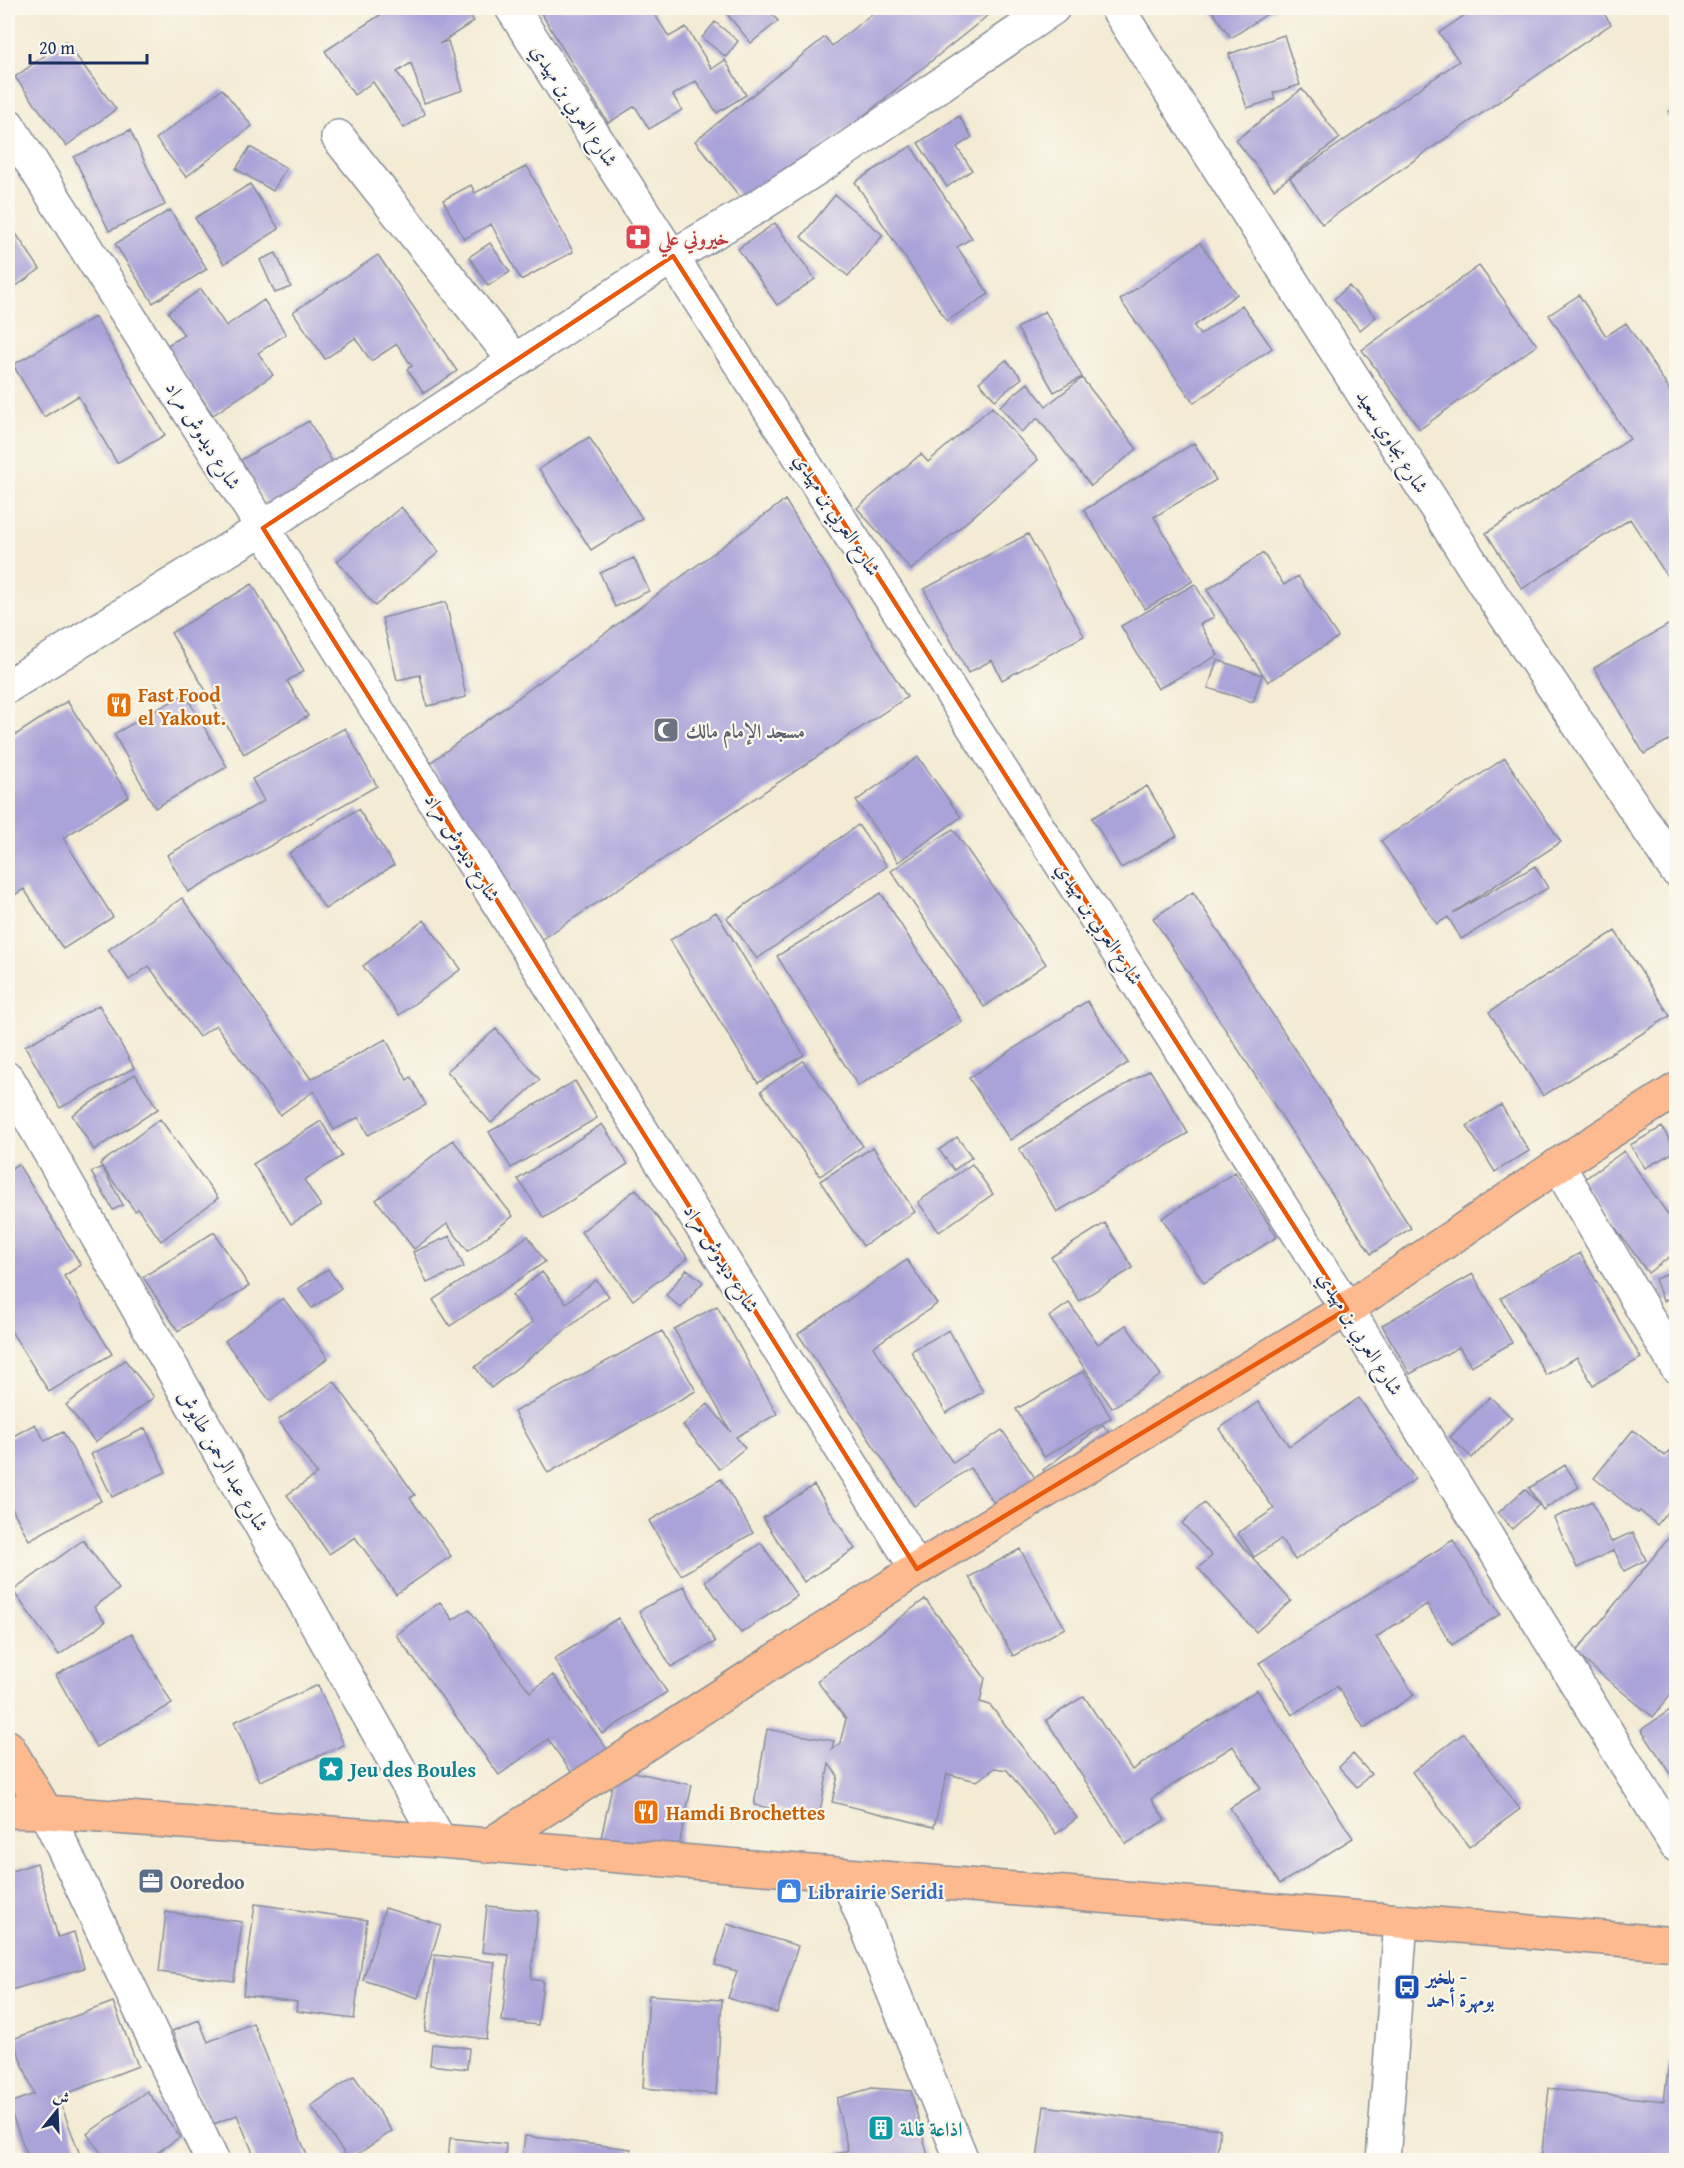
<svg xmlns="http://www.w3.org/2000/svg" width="1684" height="2168" viewBox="0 0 1684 2168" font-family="'Gentium Book Plus',Amiri,serif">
<rect width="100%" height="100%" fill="#fbf7ec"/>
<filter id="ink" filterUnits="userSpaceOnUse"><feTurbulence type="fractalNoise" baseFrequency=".0167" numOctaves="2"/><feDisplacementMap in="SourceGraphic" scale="12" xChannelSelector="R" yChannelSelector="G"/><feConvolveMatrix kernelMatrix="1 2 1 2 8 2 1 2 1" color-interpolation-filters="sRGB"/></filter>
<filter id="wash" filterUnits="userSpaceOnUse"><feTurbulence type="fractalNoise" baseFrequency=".008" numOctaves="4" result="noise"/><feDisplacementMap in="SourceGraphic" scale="24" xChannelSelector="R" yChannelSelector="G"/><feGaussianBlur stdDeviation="1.35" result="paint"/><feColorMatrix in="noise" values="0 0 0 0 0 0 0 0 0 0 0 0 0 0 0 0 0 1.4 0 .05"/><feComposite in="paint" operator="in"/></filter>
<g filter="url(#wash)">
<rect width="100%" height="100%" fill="#f3ebd4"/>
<g id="blocks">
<path fill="#aaa3d9" d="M375,8H465L474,21L439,44L448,41L463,90L424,103L411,63L397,72L425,114L404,128L373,82L354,95L325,51L380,15Z
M538,8H651L669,37L686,27L712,69L725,60L746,95L717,113L696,81L673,95L682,110L649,129L635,106L608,123Z
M722,8H767L778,21L751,43Z
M879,8H997L749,208L695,141L825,37L832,46Z
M1210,8H1276L1231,38Z
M1475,8H1600L1611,24L1322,224L1290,178L1459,61L1439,33Z
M715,22L738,41L726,57L702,38Z
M1284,35L1300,85L1273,93L1275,99L1247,108L1229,54Z
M65,41L116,109L66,146L15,77Z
M222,89L252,126L186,177L156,139Z
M1302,89L1340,138L1274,189L1236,140Z
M1676,107V124L1668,112Z
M959,116L972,137L957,147L972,170L947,187L918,143Z
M130,130L165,205L109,231L74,157Z
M911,146L972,238L957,247L989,294L947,321L855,182Z
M250,147L286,168L273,191L236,169Z
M527,166L573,252L521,280L491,224L464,239L443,200L471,185L475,193Z
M250,184L279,229L224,264L195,218Z
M835,195L883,235L848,276L801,237Z
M170,210L207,269L153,303L115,244Z
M8,222L40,269L8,292Z
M775,223L815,279L777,305L738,249Z
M490,243L510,272L488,286L469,257Z
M1200,243L1237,294L1194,326L1200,335L1242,305L1272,348L1194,403L1120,300Z
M276,253L291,287L275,293L260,260Z
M378,255L457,371L424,393L407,369L412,366L397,344L371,361L355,338L325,359L293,312Z
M1479,266L1537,345L1420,429L1362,350Z
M1349,286L1376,317L1360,330L1334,299Z
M201,289L226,326L264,300L286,334L258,353L273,375L213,415L166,346L184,335L168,312Z
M1579,295L1606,336L1626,323L1676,400V575L1669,579L1630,519L1522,589L1486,533L1630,439L1549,315Z
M1045,311L1082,377L1054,392L1017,328Z
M95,317L165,435L117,463L78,396L44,417L13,365Z
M1006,360L1022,378L995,400L979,382Z
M1082,378L1137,449L1091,486L1038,418L1021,432L1000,406L1028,383L1046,406Z
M992,407L1038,460L911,570L857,508L921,454L928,462Z
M309,421L339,474L272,512L241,460Z
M589,437L642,518L591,550L539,469Z
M1194,443L1216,480L1154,517L1193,581L1145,609L1084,510Z
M785,500L907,697L541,940L430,763Z
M401,507L439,552L375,606L337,561Z
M1028,534L1084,636L1002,680L992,660L968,673L924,589Z
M1263,553L1284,585L1298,576L1338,637L1268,682L1207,590Z
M634,558L649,591L615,607L600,573Z
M252,584L304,671L287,681L308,716L244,754L171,633Z
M1195,584L1214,617L1200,624L1218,655L1158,689L1121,626Z
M446,602L466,697L427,706L420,675L397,680L382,618Z
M1673,622L1676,629V736L1644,754L1594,668Z
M1217,660L1262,675L1253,702L1208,688Z
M185,694L227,767L155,808L114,734Z
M67,701L129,796L63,838L113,917L63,949L24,889L8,899V740Z
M345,728L377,786L188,892L167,855L264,801L252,779Z
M918,757L961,817L898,862L856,801Z
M1505,758L1561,842L1453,913L1535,866L1548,888L1461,939L1448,917L1437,924L1381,841Z
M1676,776V788L1671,780Z
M1147,786L1177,836L1121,868L1092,818Z
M358,809L394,865L325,909L289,853Z
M858,825L887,866L757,959L727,918Z
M953,829L1046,964L984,1007L891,871Z
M1193,892L1411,1228L1371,1254L1153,918Z
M881,893L962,1022L858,1086L777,956Z
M182,898L311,1079L386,1039L407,1080L411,1077L426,1105L368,1135L359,1117L334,1130L314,1091L280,1115L216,1025L199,1037L149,966L129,980L108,950Z
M716,912L804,1055L758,1083L670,940Z
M424,920L461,969L399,1015L363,966Z
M1615,931L1670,1016L1543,1096L1489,1012Z
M1087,1001L1128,1063L1010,1140L969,1078Z
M99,1005L134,1068L60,1108L25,1046Z
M496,1029L540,1080L491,1123L447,1071Z
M803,1061L863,1146L820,1176L761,1091Z
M1150,1070L1188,1133L1057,1212L1019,1149Z
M135,1074L158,1109L94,1150L72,1115Z
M575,1081L597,1118L511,1168L489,1132Z
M1501,1105L1529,1151L1495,1172L1467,1126Z
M160,1119L218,1198L161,1241L138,1209L135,1211L100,1164Z
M321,1121L342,1156L304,1180L321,1206L291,1224L253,1164Z
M602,1124L628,1164L544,1218L518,1179Z
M1662,1127L1676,1151L1645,1168L1630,1145Z
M957,1137L972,1157L954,1170L939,1150Z
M453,1140L513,1216L468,1251L447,1224L414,1249L376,1200Z
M873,1147L915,1212L863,1246L820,1181Z
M1624,1151L1676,1226V1252L1648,1273L1582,1181Z
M18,1164L81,1265L64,1276L112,1354L49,1392L8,1326V1170Z
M972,1164L993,1194L939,1232L918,1202Z
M102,1167L123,1205L113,1210L91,1172Z
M1235,1172L1277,1237L1204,1283L1162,1218Z
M636,1189L688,1258L633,1300L581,1232Z
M1105,1223L1133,1268L1079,1301L1051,1257Z
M214,1232L249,1286L178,1331L143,1277Z
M450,1236L464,1267L427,1283L413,1252Z
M528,1236L545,1262L450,1326L433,1300Z
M1580,1253L1641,1358L1593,1385L1577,1357L1546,1375L1501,1298Z
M907,1260L937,1304L873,1347L953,1463L1002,1430L1040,1485L1000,1512L970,1468L914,1506L798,1334Z
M328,1269L341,1288L312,1308L298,1289Z
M687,1269L703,1282L681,1308L666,1295Z
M1676,1271V1296L1663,1301L1655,1279Z
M542,1272L566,1303L596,1280L609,1296L491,1388L475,1367L533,1322L512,1295Z
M1473,1274L1512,1343L1471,1366L1459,1347L1410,1374L1382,1325Z
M283,1298L328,1358L270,1401L225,1341Z
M1069,1303L1098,1344L1126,1325L1161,1375L1112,1408L1049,1317Z
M717,1306L777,1414L736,1437L745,1448L719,1469L683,1425L708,1404L731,1432L674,1329Z
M949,1330L983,1392L946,1413L911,1351Z
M662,1331L696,1391L548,1473L514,1412Z
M125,1360L154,1397L95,1442L66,1405Z
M1084,1371L1111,1418L1044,1457L1016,1409Z
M334,1381L415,1495L410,1498L451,1556L396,1594L355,1537L329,1554L287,1495L317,1474L278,1420Z
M1490,1397L1512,1418L1472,1458L1450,1437Z
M1359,1398L1415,1479L1295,1560L1281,1539L1254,1557L1238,1533L1274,1509L1219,1429L1258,1402L1289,1446Z
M35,1424L45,1441L63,1432L101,1501L29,1540L8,1501V1439Z
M1103,1425L1117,1443L1057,1488L1043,1470Z
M145,1428L166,1472L112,1497L91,1454Z
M1633,1430L1665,1456L1676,1442V1501L1657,1525L1640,1511L1638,1513L1594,1478Z
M1565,1465L1579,1487L1543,1510L1529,1488Z
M721,1479L753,1533L681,1575L649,1521Z
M814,1485L855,1549L804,1582L763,1518Z
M1525,1489L1539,1505L1512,1529L1498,1513Z
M1592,1501L1611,1542L1633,1532L1646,1560L1624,1571L1614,1550L1577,1568L1554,1518Z
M1204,1503L1291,1601L1256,1632L1198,1568L1212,1556L1182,1523Z
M1676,1529V1612L1671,1618L1676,1623V1688L1653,1717L1575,1653Z
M83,1540L119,1589L94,1607L105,1622L59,1655L13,1591Z
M1453,1540L1500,1614L1452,1645L1427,1604L1376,1637L1414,1695L1364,1728L1337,1686L1292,1715L1259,1663Z
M761,1543L797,1596L741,1633L705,1581Z
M1020,1549L1065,1628L1013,1656L969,1577Z
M684,1586L715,1642L671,1667L639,1611Z
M925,1599L985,1678L980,1702L990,1705L1077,1818L1056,1834L1007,1770L995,1768L977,1781L947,1774L934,1827L832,1802L838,1776L829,1764L819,1817L754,1805L767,1729L834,1741L832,1749L840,1743L846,1719L817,1681Z
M440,1602L453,1620L469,1609L530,1692L553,1675L618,1764L584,1790L548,1739L499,1775L396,1635Z
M618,1618L667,1692L602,1734L554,1659Z
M132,1633L172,1704L96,1747L56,1675Z
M318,1685L344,1745L260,1781L234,1722Z
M1257,1690L1353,1838L1280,1884L1230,1808L1261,1788L1233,1746L1151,1799L1165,1820L1126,1844L1046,1720L1084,1696L1132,1770Z
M1676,1706V1781L1641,1730Z
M1464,1733L1520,1809L1469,1847L1412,1772Z
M1353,1754L1371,1774L1357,1787L1339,1767Z
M616,1768L692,1785L677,1854L601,1838Z
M37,1863L58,1937L74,1932L84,1968L8,1991V1872Z
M255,1904L367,1920L354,2019L296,2011L297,2002L243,1995Z
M487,1906L538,1911L531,1979L543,1981L538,2025L502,2021L509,1955L482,1952Z
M385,1908L441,1925L418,1998L363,1980Z
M166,1912L242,1922L234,1981L159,1972Z
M727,1924L798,1946L777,2013L728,1998L737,1971L715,1965Z
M435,1955L495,1962L486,2039L425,2031Z
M649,1995L722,2000L716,2094L643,2088Z
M113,2002L138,2066L58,2097L82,2160H29L8,2104L34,2094L13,2039Z
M199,2020L208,2042L253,2023L309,2160H256L237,2115L211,2125L172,2031Z
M432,2044L469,2048L467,2069L430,2065Z
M1669,2063H1676V2160H1541L1549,2089L1664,2101Z
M354,2076L392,2131L349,2160L311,2106Z
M872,2088L911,2091L929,2160H833V2155L848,2150L837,2105V2098Z
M147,2091L180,2137L146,2160H106L87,2134Z
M1044,2106L1220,2129L1216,2160H1037Z
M525,2136L631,2149L629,2160H522Z
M450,2138L506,2144L505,2160H448Z"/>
</g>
</g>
<g filter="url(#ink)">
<use href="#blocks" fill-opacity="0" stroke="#878d99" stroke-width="1.5"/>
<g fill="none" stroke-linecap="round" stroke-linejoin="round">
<g stroke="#878d99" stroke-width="36">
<path id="minor" d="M512,8L1347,1309L1676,1845
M1117,8L1488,589L1676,870
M8,125L263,528L917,1569
M338,137L515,361
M8,686L263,528L673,256L757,207L845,150L1053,8
M8,1079L440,1841
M1558,1165L1676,1366
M46,1812L212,2160
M846,1876L962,2160
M1383,2160L1401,1921"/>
</g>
<g stroke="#878d99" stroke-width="36">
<path id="major" d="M8,1747L46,1812
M8,1811L46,1812L440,1841L1676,1944
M488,1846L917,1569L1347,1309L1558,1165L1676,1090"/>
</g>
<use href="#minor" stroke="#fff" stroke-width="33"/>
<use href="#major" stroke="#fcba8e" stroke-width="33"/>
</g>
</g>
<path fill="none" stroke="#e8590c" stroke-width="4.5" stroke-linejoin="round" d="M673,256L1347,1309L917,1569L263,528Z"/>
<defs>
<g id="pharmacy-square" transform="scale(1.35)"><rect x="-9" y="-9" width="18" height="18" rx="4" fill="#e0444e" stroke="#fbf7ec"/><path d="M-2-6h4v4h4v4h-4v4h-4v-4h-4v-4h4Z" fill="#fff"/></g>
<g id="restaurant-square" transform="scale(1.35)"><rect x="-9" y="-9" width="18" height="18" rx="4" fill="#e8710a" stroke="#fbf7ec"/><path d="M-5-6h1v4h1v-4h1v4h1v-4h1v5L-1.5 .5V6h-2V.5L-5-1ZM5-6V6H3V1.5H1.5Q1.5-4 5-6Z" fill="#fff"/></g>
<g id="mosque-square" transform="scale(1.35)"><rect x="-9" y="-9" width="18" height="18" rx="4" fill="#6b7280" stroke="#fbf7ec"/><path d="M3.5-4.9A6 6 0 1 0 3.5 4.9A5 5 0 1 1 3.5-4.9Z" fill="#fff"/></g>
<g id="sight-square" transform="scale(1.35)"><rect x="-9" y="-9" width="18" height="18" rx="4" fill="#0f9aa8" stroke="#fbf7ec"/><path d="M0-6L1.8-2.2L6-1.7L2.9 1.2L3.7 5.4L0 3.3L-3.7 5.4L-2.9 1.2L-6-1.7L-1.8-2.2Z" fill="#fff"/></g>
<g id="office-square" transform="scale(1.35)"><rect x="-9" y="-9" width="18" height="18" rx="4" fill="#5c6f8a" stroke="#fbf7ec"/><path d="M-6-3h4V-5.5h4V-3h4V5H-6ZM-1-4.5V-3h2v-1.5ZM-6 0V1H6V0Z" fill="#fff"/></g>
<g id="shop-square" transform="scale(1.35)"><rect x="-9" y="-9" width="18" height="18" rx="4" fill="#3f7fe0" stroke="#fbf7ec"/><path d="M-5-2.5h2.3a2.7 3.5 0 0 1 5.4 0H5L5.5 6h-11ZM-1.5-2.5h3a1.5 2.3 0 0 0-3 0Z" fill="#fff"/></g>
<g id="bus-square" transform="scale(1.35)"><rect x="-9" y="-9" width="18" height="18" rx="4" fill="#1a4fb4" stroke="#fbf7ec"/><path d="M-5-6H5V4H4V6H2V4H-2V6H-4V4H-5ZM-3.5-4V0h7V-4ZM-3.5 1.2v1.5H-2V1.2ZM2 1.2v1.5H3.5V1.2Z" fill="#fff"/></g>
<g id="building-square" transform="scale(1.35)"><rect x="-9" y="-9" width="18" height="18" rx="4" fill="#0f9aa8" stroke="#fbf7ec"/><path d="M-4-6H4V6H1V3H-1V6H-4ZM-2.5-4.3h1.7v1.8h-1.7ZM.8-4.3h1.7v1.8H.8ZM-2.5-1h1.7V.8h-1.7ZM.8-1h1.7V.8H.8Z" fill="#fff"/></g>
</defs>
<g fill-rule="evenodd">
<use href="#pharmacy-square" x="638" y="237"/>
<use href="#restaurant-square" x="119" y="705"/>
<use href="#mosque-square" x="666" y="730"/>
<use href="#sight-square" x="331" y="1769"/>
<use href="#restaurant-square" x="646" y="1812"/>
<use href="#office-square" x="151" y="1881"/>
<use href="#shop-square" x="789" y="1891"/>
<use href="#bus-square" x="1407" y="1987"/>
<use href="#building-square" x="881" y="2128"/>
</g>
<g text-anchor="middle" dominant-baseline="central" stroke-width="4.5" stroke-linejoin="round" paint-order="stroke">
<g font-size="20" fill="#1b2f5e" stroke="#fbf7ec">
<text transform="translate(575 105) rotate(57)">شارع العربي بن مهيدي</text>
<text transform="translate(204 435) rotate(58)">شارع ديدوش مراد</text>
<text transform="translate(1393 441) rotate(58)">شارع بجاوي سعيد</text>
<text transform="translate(838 514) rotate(57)">شارع العربي بن مهيدي</text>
<text transform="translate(463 847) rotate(58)">شارع ديدوش مراد</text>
<text transform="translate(1100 923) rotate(57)">شارع العربي بن مهيدي</text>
<text transform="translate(722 1258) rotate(58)">شارع ديدوش مراد</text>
<text transform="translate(1361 1333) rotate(58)">شارع العربي بن مهيدي</text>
<text transform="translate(224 1460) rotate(60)">شارع عبد الرحمن طابوش</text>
</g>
<g font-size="20" font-weight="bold" fill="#be3a42" stroke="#fbf7ec" text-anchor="start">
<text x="658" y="237">خيروني علي</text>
</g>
<g font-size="20" font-weight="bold" fill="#c56008" stroke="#fbf7ec" text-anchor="start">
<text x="138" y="694">Fast Food<tspan x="138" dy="23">el Yakout.</tspan></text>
<text x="666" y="1812">Hamdi Brochettes</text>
</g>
<g font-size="20" font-weight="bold" fill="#5b616d" stroke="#fbf7ec" text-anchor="start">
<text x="686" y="730">مسجد الإمام مالك</text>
</g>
<g font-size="20" font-weight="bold" fill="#0d838f" stroke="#fbf7ec" text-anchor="start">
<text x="350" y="1769">Jeu des Boules</text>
<text x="900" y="2128">اذاعة قالمة</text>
</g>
<g font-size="20" font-weight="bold" fill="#4e5e75" stroke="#fbf7ec" text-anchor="start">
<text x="170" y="1881">Ooredoo</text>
</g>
<g font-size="20" font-weight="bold" fill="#366cbe" stroke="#fbf7ec" text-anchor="start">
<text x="808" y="1891">Librairie Seridi</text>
</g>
<g font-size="20" font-weight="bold" fill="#164399" stroke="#fbf7ec" text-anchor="start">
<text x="1426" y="1976">بلخير -<tspan x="1426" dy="23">بومهرة أحمد</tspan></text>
</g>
</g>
<rect width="1684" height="2168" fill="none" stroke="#fbf7ec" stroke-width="30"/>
<g transform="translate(57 2111) rotate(18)" stroke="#fbf7ec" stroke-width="4.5" paint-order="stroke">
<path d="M0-4.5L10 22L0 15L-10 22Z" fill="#1b2f5e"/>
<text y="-9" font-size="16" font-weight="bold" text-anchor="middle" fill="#1b2f5e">ش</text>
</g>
<path d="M30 54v9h117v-9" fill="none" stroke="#1b2f5e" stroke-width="3"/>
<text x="39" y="54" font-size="18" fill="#1b2f5e" stroke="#fbf7ec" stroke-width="4.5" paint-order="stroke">20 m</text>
</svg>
